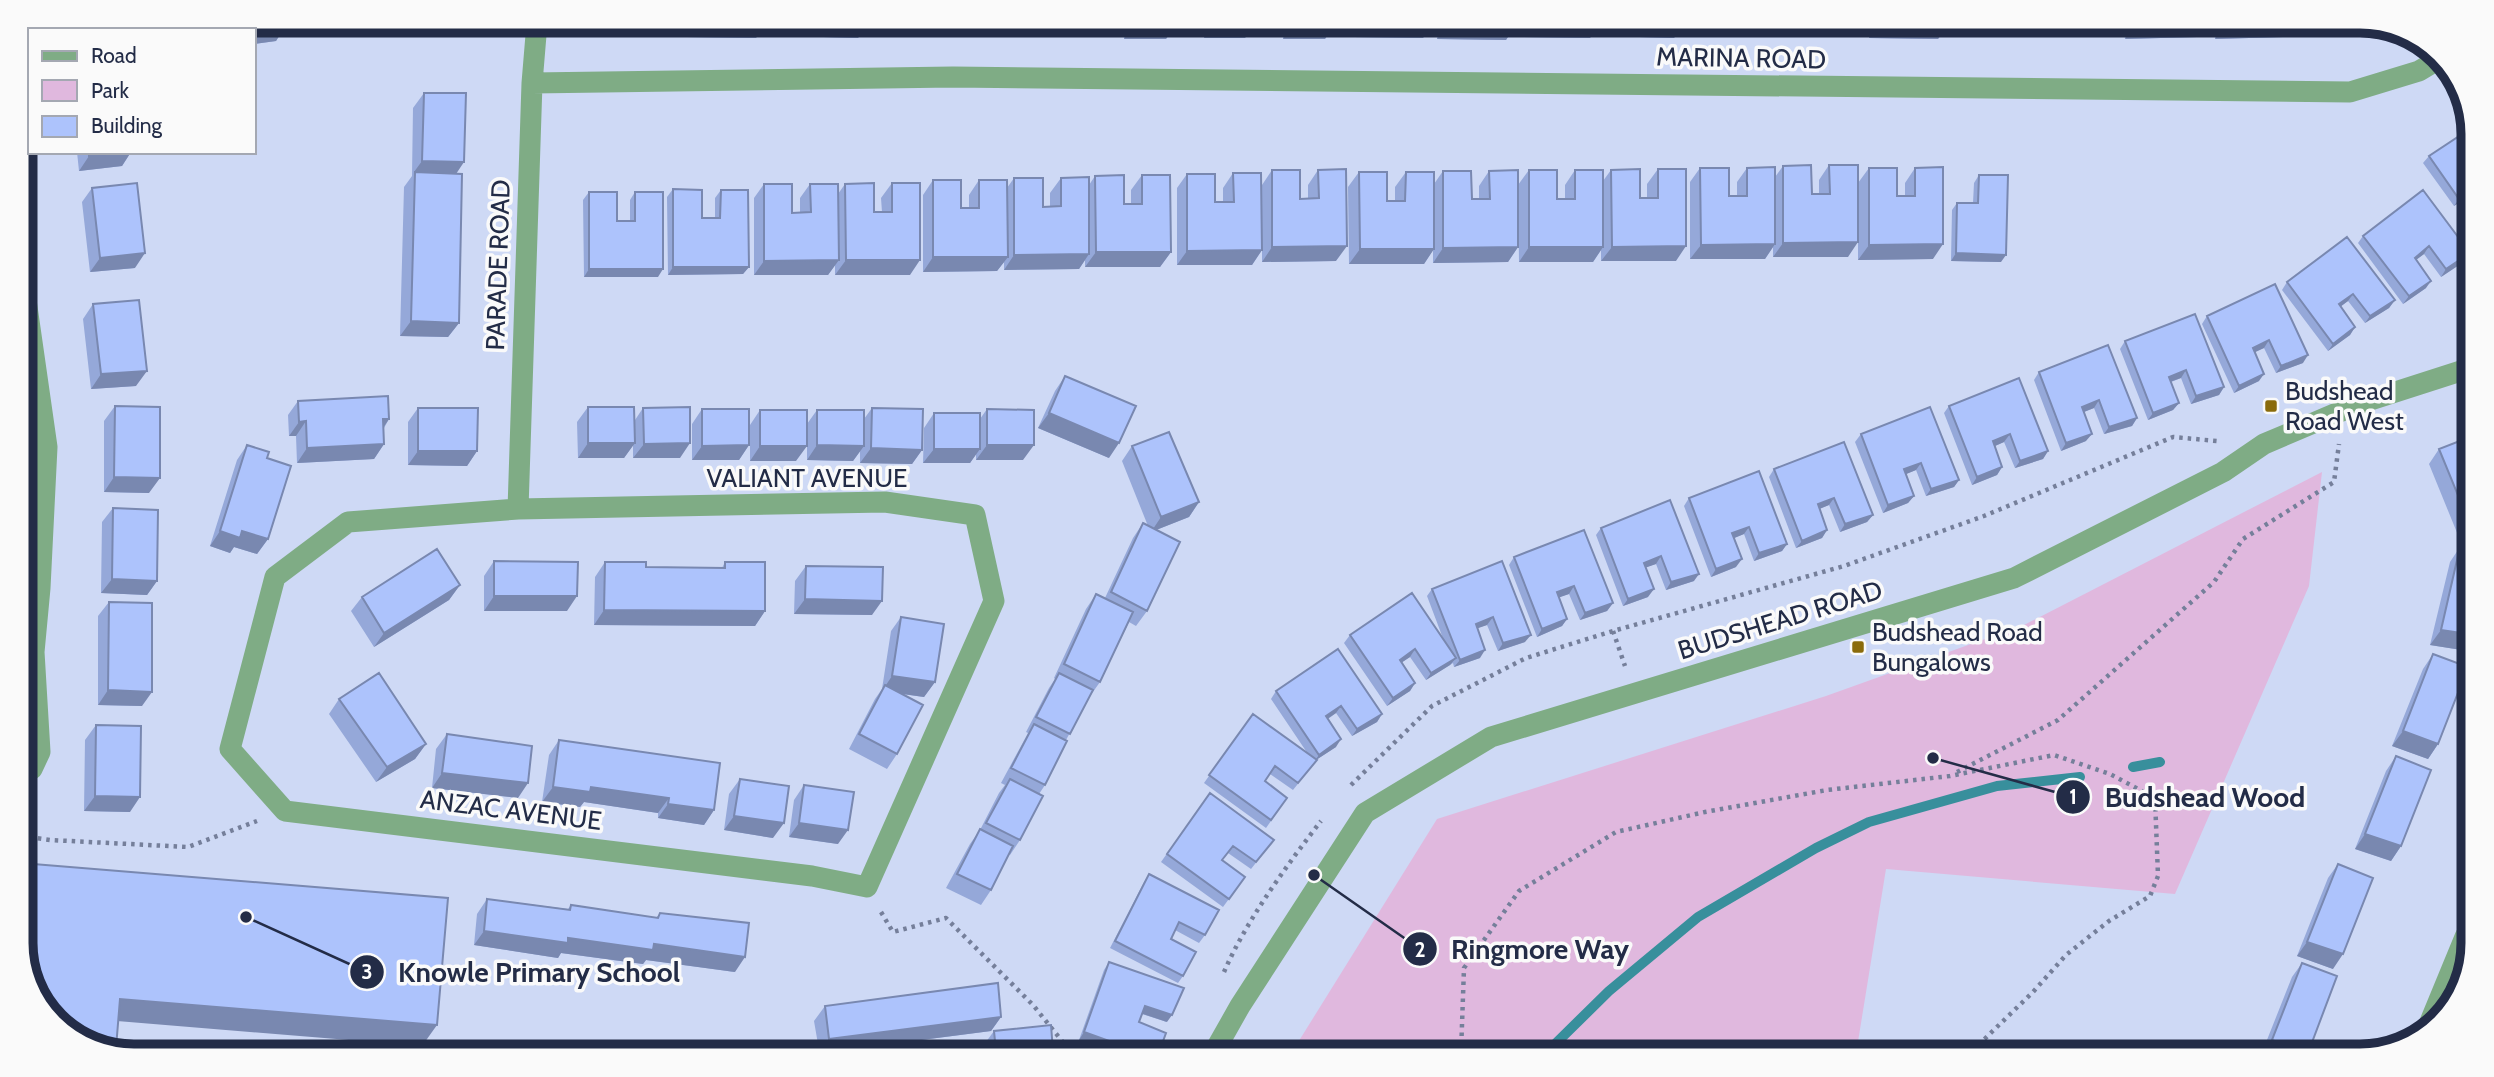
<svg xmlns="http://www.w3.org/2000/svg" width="2494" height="1077" viewBox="0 0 2494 1077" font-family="Cabin,sans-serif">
<rect width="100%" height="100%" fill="#ced9f5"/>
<path fill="#e0b8de" d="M2322,472L2309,586L2175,894L1886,869L1856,1054L1292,1052L1437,819L1826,696L2024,625Z"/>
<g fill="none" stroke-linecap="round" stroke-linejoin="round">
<path stroke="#388f9c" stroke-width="10" d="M2133,767L2160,762
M1546,1053L1609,991L1698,917L1816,848L1869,822L1997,786L2080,777"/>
<path stroke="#757f9a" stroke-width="4.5" stroke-dasharray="3.5 5" stroke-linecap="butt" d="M1613,631L1625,666
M1957,772L2058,720L2214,582L2243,539L2334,482L2339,444
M1351,785L1432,706L1526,658L1613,631L1844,566L1984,516L2173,437L2217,441
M21,836L50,840L188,847L257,821
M881,912L893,932L946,918L1033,1005L1070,1051
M1224,972C1246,921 1287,865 1321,821
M1461,1053L1464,968L1519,891L1616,832L1705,812L1827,790L1950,776L2054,755L2110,774L2155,798L2158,876L2150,896L2109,921L2066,955L2033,992L1968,1055"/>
<path stroke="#7fac85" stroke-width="21" d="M532,83L953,77L2350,92L2419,71L2439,59
M21,265L47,447L40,588L34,652L40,752L32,769L21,776
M885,502L975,515L994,601L867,887L812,876L285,811L230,749L275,577L348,522L518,509Z
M518,509L532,83L537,23
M2425,1034L2465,937
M1214,1052L1240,1006L1365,813L1491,737L2014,578L2223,472L2264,444L2358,404L2470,368"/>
</g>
<path fill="#95a8d9" d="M199,21L286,22L276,41L254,44V30H200Z
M625,23H649L642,33Z
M687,23H766L756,38L687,37Z
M789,23L868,24L858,38L789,36Z
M888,24H937L929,35H887Z
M968,24H1018L1010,37L968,36Z
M1045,24L1095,25L1086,37H1045Z
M1124,25H1176L1166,39H1124Z
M1204,25H1254L1245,38H1204Z
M1283,25H1334L1325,39H1283Z
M1354,26H1431L1423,38L1354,37Z
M1437,26H1515L1506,40L1437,39Z
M1521,26H1598L1590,38L1521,37Z
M1605,26L1682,27L1674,38L1605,36Z
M1690,27H1768L1763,35L1690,34Z
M1783,27H1862L1856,35L1783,34Z
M1869,27L1946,28L1938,39L1869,38Z
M2124,28L2203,29L2197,37L2125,39Z
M2215,29H2288L2283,37L2215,39Z
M424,93L456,173L459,323L448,337L400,336L404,187L412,176L413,108Z
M2473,127L2472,194L2454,206L2423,163L2429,156Z
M77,152H131L122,166L79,171Z
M1829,165L1848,257H1773V247L1765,259H1690V182L1700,168L1729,196H1737V182L1747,168L1775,177L1783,166L1812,194H1819V180Z
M1869,168L1897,196H1905V183L1915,168L1933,259L1858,260V183Z
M1658,169L1676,261H1601V250L1593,262H1519L1518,185L1529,170L1557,199H1565V185L1575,170L1603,181L1611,170L1640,198H1647V184Z
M1272,170L1300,199L1308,198V185L1318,170L1336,261L1262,262V250L1252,265H1177V188L1187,174L1215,202H1223V188L1233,173L1262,185Z
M1443,171L1472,199H1479V186L1489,171L1518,247L1508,262L1433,263V250L1424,264H1349L1348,187L1359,172L1387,201H1395V187L1406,172L1434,184Z
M1142,175L1171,252L1160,267H1085V260L1079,269L1004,270V262L997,271L923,272V195L933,180L961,208H969V195L979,180L1007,188L1014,178L1043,207L1050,206V193L1061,178L1089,185L1095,176L1124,204H1131V190Z
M1979,175L2001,262L1951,261L1952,210L1957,203H1973L1974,183Z
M892,183L910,275H835V265L828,275H754V198L764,184L792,213L800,212V198L810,184L838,194L845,184L874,212H882L881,198Z
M92,188L135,268L90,272L82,202Z
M673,189L702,218H715V198L721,190L749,267L743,274L668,275L667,197Z
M2423,190L2465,261L2441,277L2424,254L2416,260L2426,288L2403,304L2358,243L2363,236Z
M589,192L617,221H630V200L635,192L658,277H584L583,200Z
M2287,282L2395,300L2389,308L2365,323L2348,301L2340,307L2355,327L2350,335L2328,351L2282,290Z
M2275,284L2303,363L2276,373L2264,348L2254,352L2259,381L2234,393L2202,324L2207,316Z
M93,304L136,386L91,389L83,319Z
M2125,341L2224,387L2219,395L2191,404L2181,378L2171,382L2179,403L2173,410L2148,420L2120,349Z
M2039,372L2137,418L2132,426L2104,434L2094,408L2084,412L2086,441L2061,451L2034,380Z
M1065,376L1109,458L1038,428L1055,391Z
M298,401L389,419L384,428V444L374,459L297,463L296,436H289L288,415Z
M115,406L149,493L104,492V421Z
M1949,406L2048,451L2043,459L2015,468L2004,442L1995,446L2002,467L1997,475L1972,485L1944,413Z
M588,407L635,420L643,408L680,458H633V445L624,458H578L577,422Z
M418,408L477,451L467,466L408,465V422Z
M872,408L922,450L912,464L860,463V451L853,461L807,460V424L817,410L864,419Z
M702,409L749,445L739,460H692V424Z
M987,409L1023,460H976V454L970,463H923L924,428L934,413L980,419Z
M760,410L796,461H750V425Z
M1861,434L1959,480L1954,487L1926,496L1916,470L1906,474L1914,496L1908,503L1883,513L1855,442Z
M2470,437L2469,536L2460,540L2429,464L2439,449Z
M247,445L267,458L268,539L257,554L234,547L230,553L210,546L237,460Z
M1132,446L1199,502L1189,517L1156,530L1147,611L1136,626L1129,622L1100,682L1090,696L1066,740L1045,785L1039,794L1020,840L1010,855L1009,854L991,890L981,905L946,888L970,844L980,830L999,793L1005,785L1001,783L1028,733L1026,732L1049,688L1055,679L1054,678L1086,609L1096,594L1105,598L1133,538L1143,523L1148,526L1122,461Z
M1774,469L1873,515L1867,522L1840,532L1829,505L1819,509L1827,530L1822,538L1796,548L1769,477Z
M1689,498L1787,544L1782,551L1754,561L1744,534L1734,538L1736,567L1711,577L1684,506Z
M1670,500L1694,581L1666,590L1656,564L1646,567L1648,597L1623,606L1596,535L1601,528Z
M113,508L157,581L147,595L101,593L102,522Z
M2460,547L2469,549L2468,651L2430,645L2450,562Z
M1514,557L1613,603L1607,611L1580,620L1569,594L1559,597L1567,619L1562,626L1537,637L1509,565Z
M494,561L567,611H484V576Z
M1502,561L1525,642L1498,651L1487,625L1477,628L1480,658L1454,667L1453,663L1450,665L1426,680L1410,657L1402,662L1415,683L1410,691L1387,706L1344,643L1350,635L1444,641L1427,596L1432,589Z
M605,562L646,567L722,568L725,562L765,611L755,626L594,625L595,577Z
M806,566L872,615L794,614L795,581Z
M460,585L449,600L374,647L351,611L362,597Z
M109,602L142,706L98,705V616Z
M901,617L935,682L924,697L902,694L897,754L887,769L849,749L875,699L882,689L891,631Z
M2433,654L2438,744L2428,759L2392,746L2423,669Z
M1276,691L1382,714L1377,722L1352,736L1336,713L1328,719L1336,747L1316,760L1293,790L1270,774L1265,781L1287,798L1266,828L1204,783L1253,714L1308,754L1271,699Z
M339,699L426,744L415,759L376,782L329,714Z
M96,725L130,812L84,811L85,740Z
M447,734L518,798L432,788L436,749Z
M559,740L714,810L704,825L658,818V813L584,802L580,807L542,802L549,755Z
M2396,756L2401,846L2391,861L2355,849L2386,771Z
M740,779L773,838L724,830L729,794Z
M804,785L838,844L789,837L794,800Z
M1210,793L1274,840L1251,869L1228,853L1222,860L1245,877L1223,907L1161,862Z
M2338,864L2333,969L2297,956L2328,878Z
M1149,874L1205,935L1199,943L1175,930L1171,939L1183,976L1178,983L1110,948L1144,882Z
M487,899L568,909L571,905L656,918L660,913L735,972L646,960L643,964L561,953L558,958L474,945L477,914Z
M1109,962L1167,1022L1142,1014L1079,1040L1104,970Z
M2302,963L2308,1053L2305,1056L2261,1055L2292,977Z
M825,1006L1001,1017L991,1031L844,1050H819L814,1021Z
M994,1031L1053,1051H984L983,1046Z"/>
<path fill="#7988b0" d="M426,22H479L472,32L424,26Z
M696,23H766L756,38L687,37Z
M798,23L868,24L858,38L789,36Z
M895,24H937L929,35H887Z
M976,24H1018L1010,37L968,36Z
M1053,24L1095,25L1086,37H1045Z
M1134,25H1176L1166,39H1124Z
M1213,25H1254L1245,38H1204Z
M1292,25H1334L1325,39H1283Z
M286,26L276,41L254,44V31Z
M1362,26H1431L1423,38L1354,37Z
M1446,26H1515L1506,40L1437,39Z
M1529,26H1598L1590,38L1521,37Z
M1612,27H1682L1674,38L1605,36Z
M1695,27H1768L1763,35L1690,34Z
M1788,27H1862L1856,35L1783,34Z
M1876,28H1946L1938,39L1869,38Z
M1955,28H2029L2025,34H1951Z
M2042,28H2116L2112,34L2039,33Z
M2132,28L2203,29L2197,37L2125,39Z
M2221,29H2288L2283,37L2215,39Z
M122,152H131L122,166L79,171L89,156Z
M422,161L464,162L454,177L414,172Z
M2472,190V194L2454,206L2459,199Z
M1858,242L1848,257H1773L1783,243Z
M1775,244L1765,259H1690L1701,245Z
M1943,244L1933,259L1858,260L1869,245Z
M1347,246L1336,261L1262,262L1272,247Z
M1686,246L1676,261H1601L1612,247Z
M2429,246L2424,254L2409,265L2415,258Z
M1518,247L1508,262L1433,263L1443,248Z
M1529,247H1603L1593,262H1519Z
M1360,249H1434L1424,264H1349Z
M1262,250L1252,265H1177L1187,251Z
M1096,252H1171L1160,267H1085Z
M145,253L135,268L90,272L100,258Z
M1956,253L2006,255L2001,262L1951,261Z
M2470,253L2465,261L2441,277L2446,269Z
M1089,254L1079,269L1004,270L1014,255Z
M933,257H1008L997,271L923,272Z
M839,260L828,275H754L764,261Z
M846,260H920L910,275H835Z
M673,267H749L743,274L668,275Z
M589,269H663L658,277H584Z
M2431,281L2426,288L2403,304L2409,296Z
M2353,294L2348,301L2333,312L2339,304Z
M2395,300L2389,308L2365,323L2370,316Z
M411,321L459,323L448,337L400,336Z
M2355,327L2350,335L2328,351L2333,344Z
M2269,340L2264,348L2247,356L2253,348Z
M2308,355L2303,363L2276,373L2281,366Z
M2186,370L2181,378L2164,384L2169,377Z
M147,371L136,386L91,389L101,374Z
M2264,374L2259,381L2234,393L2239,386Z
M2224,387L2219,395L2191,404L2196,396Z
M2099,400L2094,408L2076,415L2082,407Z
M2179,403L2173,410L2148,420L2153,413Z
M1049,413L1119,443L1109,458L1038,428Z
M2137,418L2132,426L2104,434L2109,427Z
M383,419H389L379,434Z
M306,421L296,436H289L299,422Z
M2010,434L2004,442L1988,449L1993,441Z
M2092,434L2086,441L2061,451L2066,443Z
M588,443H635L624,458H578Z
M690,443L680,458H633L644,444Z
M384,444L374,459L297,463L307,448Z
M749,445L739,460H692L702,446Z
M817,445L864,446L853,461L807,460Z
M987,445H1034L1023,460H976Z
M760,446H807L796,461H750Z
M871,448L922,450L912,464L860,463Z
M934,449H980L970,463H923Z
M418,451H477L467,466L408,465Z
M2048,451L2043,459L2015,468L2020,461Z
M1921,463L1916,470L1899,477L1904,469Z
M2002,467L1997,475L1972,485L1977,477Z
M114,477L160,478L149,493L104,492Z
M1959,480L1954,487L1926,496L1931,489Z
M1914,496L1908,503L1883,513L1888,505Z
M1834,498L1829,505L1812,512L1818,504Z
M1199,502L1189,517L1151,532L1161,517Z
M1873,515L1867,522L1840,532L1845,524Z
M2469,526V536L2460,540Z
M1749,527L1744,534L1727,541L1732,533Z
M1827,530L1822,538L1796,548L1802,541Z
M220,531H242L268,539L257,554L234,547L230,553L210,546Z
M1787,544L1782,551L1754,561L1759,553Z
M1661,556L1656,564L1639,570L1644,563Z
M1742,559L1736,567L1711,577L1716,569Z
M1699,574L1694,581L1666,590L1671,582Z
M112,579L157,581L147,595L101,593Z
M460,585L449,600L374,647L384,633Z
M1574,586L1569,594L1552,600L1557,592Z
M1654,589L1648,597L1623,606L1628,599Z
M494,596H577L567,611H484Z
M805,599L882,601L872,615L794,614Z
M1613,603L1607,611L1580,620L1585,613Z
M604,610L765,611L755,626L594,625Z
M1493,617L1487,625L1470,631L1476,624Z
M1567,619L1562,626L1537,637L1542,629Z
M2441,630L2468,634V651L2430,645Z
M1531,635L1525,642L1498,651L1503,643Z
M1415,649L1410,657L1395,667L1400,660Z
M1485,650L1480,658L1454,667L1460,660Z
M1456,658L1450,665L1426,680L1431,673Z
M892,676L935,682L924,697L882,691Z
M1415,683L1410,691L1387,706L1393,698Z
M108,690L152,692L142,706L98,705Z
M1341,706L1336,713L1321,723L1326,716Z
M1382,714L1377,722L1352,736L1357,729Z
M2403,731L2438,744L2428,759L2392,746Z
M1341,739L1336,747L1316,760L1293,790L1319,755Z
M426,744L415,759L376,782L387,767Z
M442,773L528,783L518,798L432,788Z
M553,787H591L669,798L658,813L584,802L580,807L542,802Z
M95,796L140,797L130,812L84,811Z
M668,804L714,810L704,825L658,818Z
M734,816L784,823L773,838L724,830Z
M799,823L848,830L838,844L789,837Z
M2365,834L2401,846L2391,861L2355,849Z
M484,931L654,944L745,957L735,972L646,960L643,964L561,953L558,958L474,945Z
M2307,942L2343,954L2333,969L2297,956Z
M120,999L437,1025L422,1046L105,1020Z
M1145,1006L1172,1015L1167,1022L1140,1013Z
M1001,1017L991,1031L844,1050H821L829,1039Z
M1084,1032L1137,1051H1111L1079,1040Z
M2272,1040L2308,1053L2305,1056L2261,1055Z"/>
<path fill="#adc3fc" stroke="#7988b0" stroke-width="2" d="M211,21L286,22V26L254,31V30H212Z
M424,93H466L464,162L422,161Z
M2473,127L2472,190L2459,199L2429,156Z
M89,152H122L89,156Z
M1811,165L1812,194H1830L1829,165H1858V242L1783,243V166Z
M1775,167V244L1701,245L1700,168H1729V196H1747V168Z
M1943,167V244L1869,245V168H1897V196H1915V168Z
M1346,169L1347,246L1272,247V170H1300V199L1319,198L1318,170Z
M1640,169V198H1658V169H1686V246L1612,247L1611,170Z
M1518,170V247L1443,248V171H1471L1472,199H1490L1489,171Z
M1529,170H1557V199H1575V170H1603V247H1529Z
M415,172L462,174L459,323L411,321Z
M1359,172H1387V201H1405L1406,172H1434V249H1360Z
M1233,173H1261L1262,250L1187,251V174H1215V202H1234Z
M1124,175V204H1142V175H1170L1171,252H1096L1095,176Z
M1979,175H2008L2006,255L1956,253L1957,203H1978Z
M1089,177V254L1014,255V178H1043V207L1061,206V178Z
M933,180H961V208H979V180H1007L1008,257H933Z
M137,183L145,253L100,258L92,188Z
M874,183V212H892V183H920V260H846L845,184Z
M764,184H792V213L811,212L810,184H838L839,260L764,261Z
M673,189L702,190V218H720L721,190H748L749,267H673Z
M2423,190L2470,253L2446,269L2429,246L2415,258L2431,281L2409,296L2363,236Z
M589,192H617V221H635V192H663V269H589Z
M2347,237L2395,300L2370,316L2353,294L2339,304L2355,327L2333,344L2287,282Z
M2275,284L2308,355L2281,366L2269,340L2253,348L2264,374L2239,386L2207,316Z
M139,300L147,371L101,374L93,304Z
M2195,314L2224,387L2196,396L2186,370L2169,377L2179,403L2153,413L2125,341Z
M2108,345L2137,418L2109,427L2099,400L2082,407L2092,434L2066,443L2039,372Z
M1065,376L1136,406L1119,443L1049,413Z
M2019,378L2048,451L2020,461L2010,434L1993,441L2002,467L1977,477L1949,406Z
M388,396L389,419H383L384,444L307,448L306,421L299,422L298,401Z
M115,406L160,407V478L114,477Z
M588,407H634L635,443H588Z
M690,407V443L644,444L643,408Z
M1930,407L1959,480L1931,489L1921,463L1904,469L1914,496L1888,505L1861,434Z
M418,408H478L477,451H418Z
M872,408L923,409L922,450L871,448Z
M702,409H749V445L702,446Z
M987,409L1034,410V445H987Z
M760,410H807V446H760Z
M817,410H864V446L817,445Z
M934,413H980V449H934Z
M1169,432L1199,502L1161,517L1132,446Z
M2470,437L2469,522L2439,449Z
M1844,442L1873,515L1845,524L1834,498L1818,504L1827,530L1802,541L1774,469Z
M247,445L269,452L267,458L291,466L268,539L242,531L240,538L220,531Z
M1759,471L1787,544L1759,553L1749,527L1732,533L1742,559L1716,569L1689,498Z
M1670,500L1699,574L1671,582L1661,556L1644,563L1654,589L1628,599L1601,528Z
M113,508L158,510L157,581L112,579Z
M1143,523L1180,542L1147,611L1111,592Z
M1584,530L1613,603L1585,613L1574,586L1557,592L1567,619L1542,629L1514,557Z
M2460,547L2469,549L2468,634L2441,630Z
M437,549L460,585L384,633L362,597Z
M494,561L578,562L577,596H494Z
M1502,561L1531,635L1503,643L1493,617L1476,624L1485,650L1460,660L1432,589Z
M605,562H646V567L725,568V562H765V611L604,610Z
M806,566L883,567L882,601L805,599Z
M1412,593L1456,658L1431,673L1415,649L1400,660L1415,683L1393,698L1350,635Z
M1096,594L1133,612L1100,682L1064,664Z
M109,602L152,603V692L108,690Z
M901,617L944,624L935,682L892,676Z
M1338,649L1382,714L1357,729L1341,706L1326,716L1341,739L1319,755L1276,691Z
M2433,654L2468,667L2438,744L2403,731Z
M379,673L426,744L387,767L339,699Z
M1059,673L1093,690L1070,734L1036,717Z
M885,685L923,705L897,754L859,734Z
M1253,714L1317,760L1298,783L1275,766L1265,781L1287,798L1271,820L1209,775Z
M1034,724L1067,741L1045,785L1011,768Z
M96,725L141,726L140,797L95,796Z
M447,734L532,746L528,783L442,773Z
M559,740L720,763L714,810L668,804L669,798L591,787L590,792L553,787Z
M2396,756L2431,770L2401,846L2365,834Z
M740,779L789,786L784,823L734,816Z
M1010,779L1043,796L1020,840L986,823Z
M804,785L854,792L848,830L799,823Z
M1210,793L1274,840L1256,862L1233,846L1222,860L1245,877L1229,899L1167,854Z
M980,829L1013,846L991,890L957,874Z
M21,863L448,898L437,1025L120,999L116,1048H91L44,1011L21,951Z
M2338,864L2373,878L2343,954L2307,942Z
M1149,874L1219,910L1205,935L1179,922L1171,939L1196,952L1183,976L1115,941Z
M487,899L570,910L571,905L658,918L660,913L749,923L745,957L654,944L653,950L568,938V943L484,931Z
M1109,962L1184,988L1172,1015L1145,1006L1139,1022L1166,1033L1159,1052L1137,1051L1084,1032Z
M2302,963L2337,976L2308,1053L2272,1040Z
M998,983L1001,1017L829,1039L825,1006Z
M1051,1025L1053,1051H996L994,1031Z
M641,1045L643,1050H630Z"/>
<g fill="#8a6b0b" stroke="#fafafa" stroke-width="2.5">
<rect x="2264" y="399" width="14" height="14" rx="3.5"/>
<rect x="1851" y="640" width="14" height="14" rx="3.5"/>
</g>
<g text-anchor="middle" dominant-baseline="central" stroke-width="7" stroke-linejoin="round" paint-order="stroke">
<g font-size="26" fill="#232c47" stroke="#fafafa">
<text transform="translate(1741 58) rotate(1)">MARINA ROAD</text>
<text transform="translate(498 265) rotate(-88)">PARADE ROAD</text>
<text x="807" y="478">VALIANT AVENUE</text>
<text transform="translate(1780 620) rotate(-17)">BUDSHEAD ROAD</text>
<text transform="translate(511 810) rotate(7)">ANZAC AVENUE</text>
</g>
<g font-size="26" fill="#232c47" stroke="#fafafa" text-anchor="start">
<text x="2285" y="391">Budshead<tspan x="2285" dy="30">Road West</tspan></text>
<text x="1872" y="632">Budshead Road<tspan x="1872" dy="30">Bungalows</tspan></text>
</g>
</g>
<path d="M0 0H2494V1077H0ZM134 33H2360A101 101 0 0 1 2461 134V943A101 101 0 0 1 2360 1044H134A101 101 0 0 1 33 943V134A101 101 0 0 1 134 33Z" fill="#fafafa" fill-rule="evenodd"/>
<path fill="none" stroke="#232c47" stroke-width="9" d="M134 33H2360A101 101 0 0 1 2461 134V943A101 101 0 0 1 2360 1044H134A101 101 0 0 1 33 943V134A101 101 0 0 1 134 33Z"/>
<path fill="none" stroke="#232c47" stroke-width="2.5" d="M1933 758L2073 797M1314 875L1420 949M246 917L367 972"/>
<g fill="#232c47" stroke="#fafafa" stroke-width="2.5">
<circle cx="1933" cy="758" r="7"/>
<circle cx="1314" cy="875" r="7"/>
<circle cx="246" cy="917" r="7"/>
<circle cx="2073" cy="797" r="18"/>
<circle cx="1420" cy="949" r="18"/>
<circle cx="367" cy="972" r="18"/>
</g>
<g font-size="21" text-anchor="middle" font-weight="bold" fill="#fff">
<text x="2073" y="804">1</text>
<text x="1420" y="957">2</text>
<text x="367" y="979">3</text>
</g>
<g font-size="28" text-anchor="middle" font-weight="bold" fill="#232c47" stroke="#fafafa" stroke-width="7" stroke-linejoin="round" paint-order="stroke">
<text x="2205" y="807">Budshead Wood</text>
<text x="1540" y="959">Ringmore Way</text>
<text x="539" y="982">Knowle Primary School</text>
</g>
<rect x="28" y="28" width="228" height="126" fill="#fafafa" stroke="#a4a8b2" stroke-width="2"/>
<rect x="42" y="51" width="35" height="10" fill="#7fac85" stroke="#a4a8b2" stroke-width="2"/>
<text x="91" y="63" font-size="21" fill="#232c47">Road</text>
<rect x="42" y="80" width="35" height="21" fill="#e0b8de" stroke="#a4a8b2" stroke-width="2"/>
<text x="91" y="98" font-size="21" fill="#232c47">Park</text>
<rect x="42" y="116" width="35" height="21" fill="#adc3fc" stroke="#a4a8b2" stroke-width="2"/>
<text x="91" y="133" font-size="21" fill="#232c47">Building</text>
</svg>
